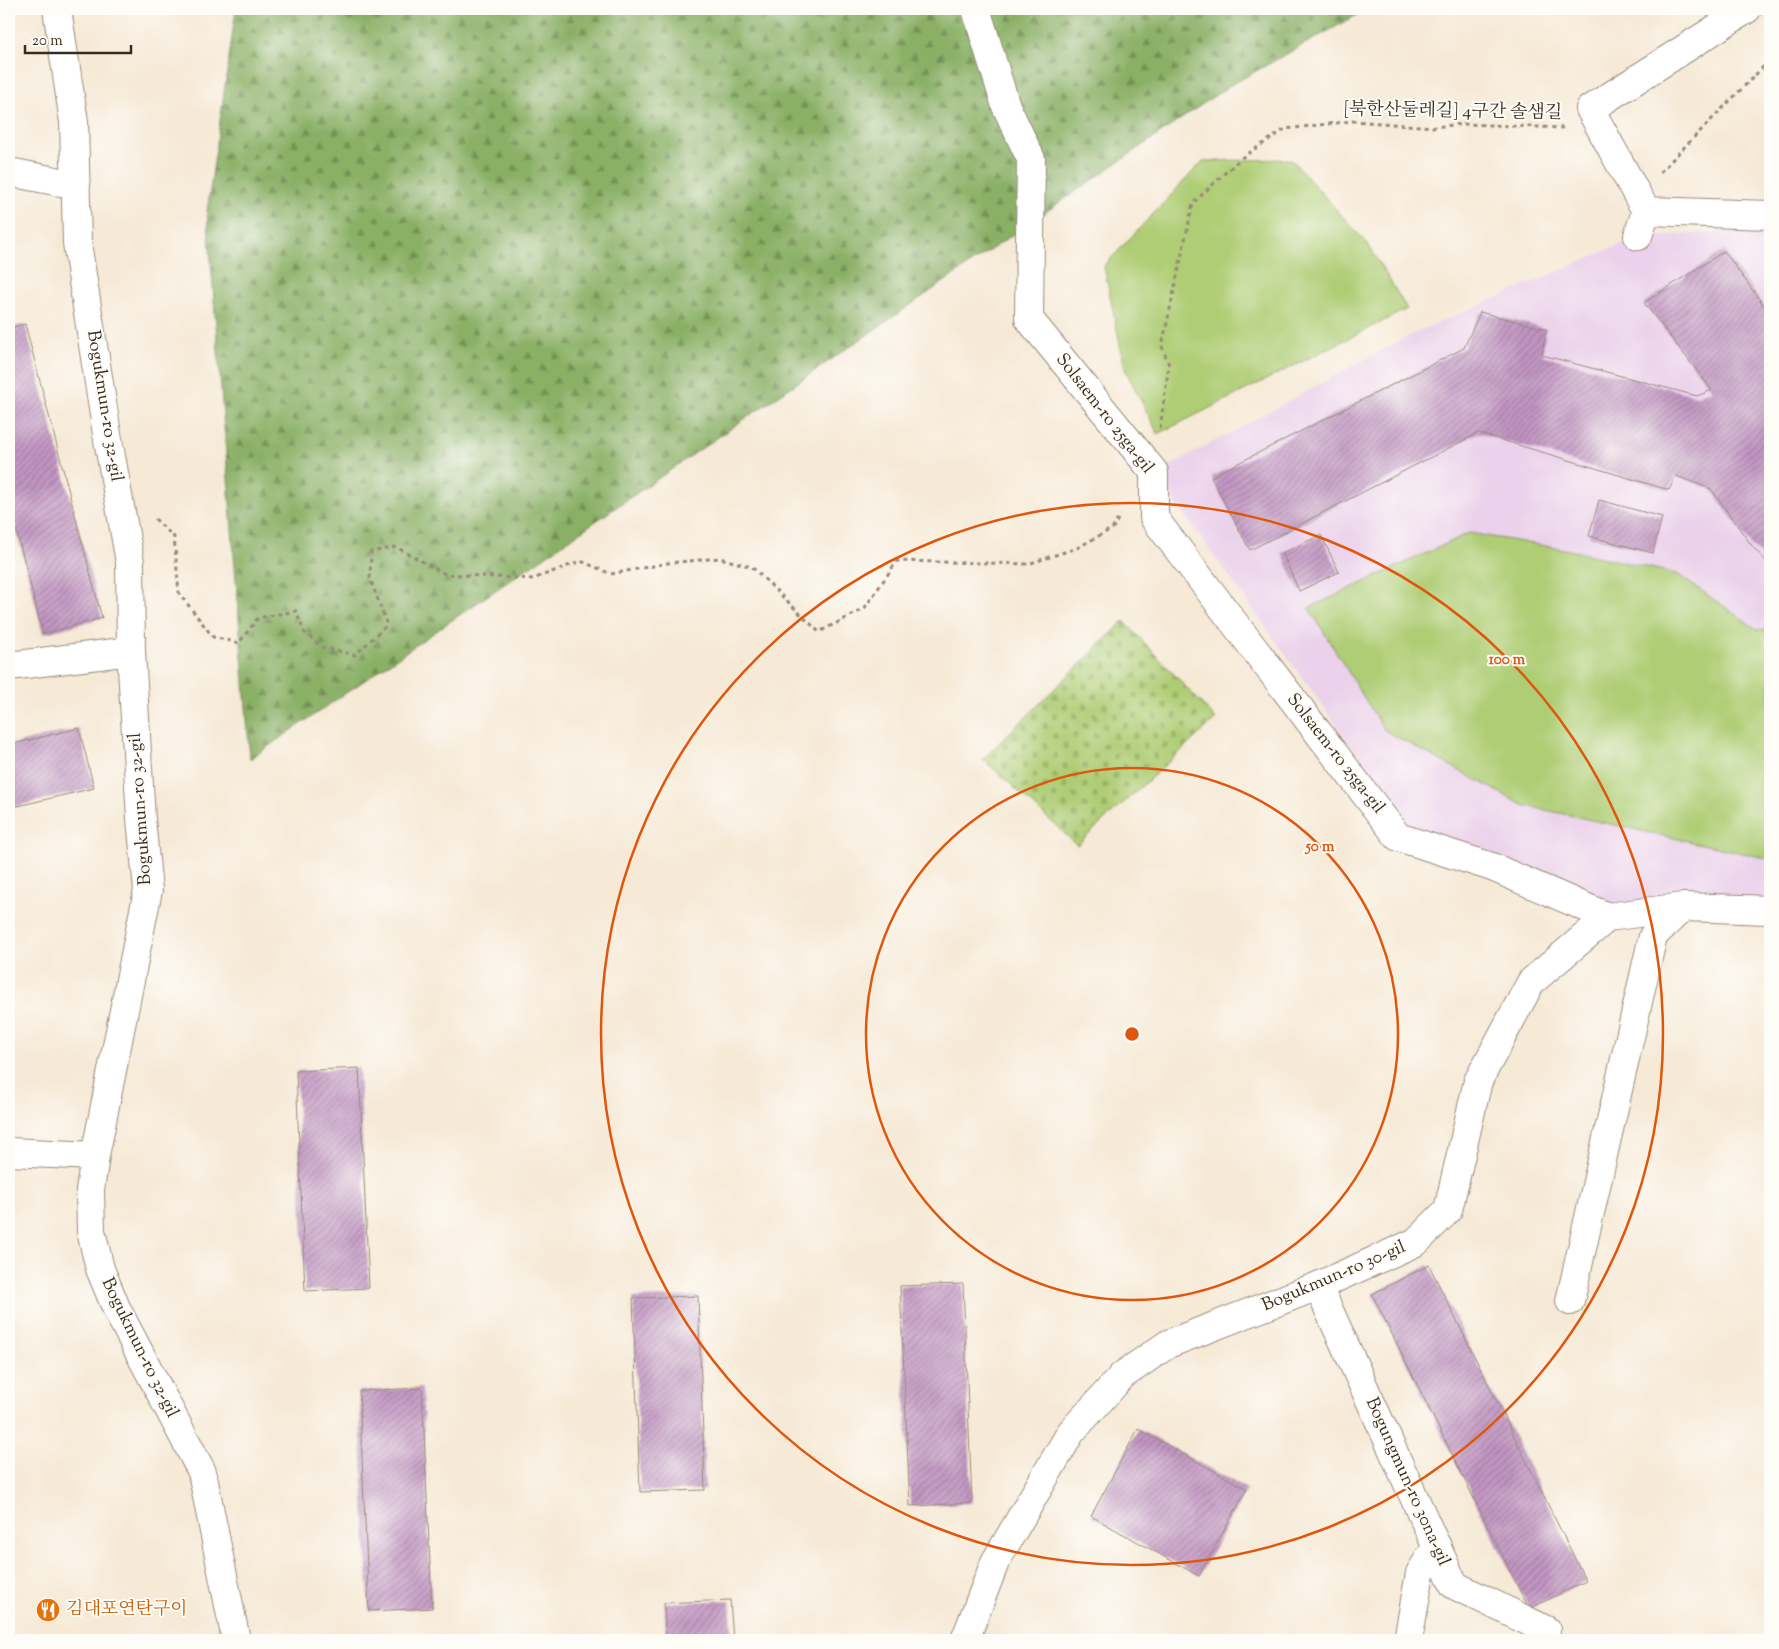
<svg xmlns="http://www.w3.org/2000/svg" width="1779" height="1649" viewBox="0 0 1779 1649" font-family="'Sorts Mill Goudy','Noto Serif KR',serif">
<defs>
<pattern id="forest-firs" width="22" height="20" patternUnits="userSpaceOnUse" patternTransform="scale(1.25)"><rect width="22" height="20" fill="#8ab066"/><path d="M5 1l3.5 6h-7zM16 11l3.5 6h-7z" fill="#728f53"/></pattern>
<pattern id="cemetery-stones" width="16" height="16" patternUnits="userSpaceOnUse" patternTransform="scale(1.25)"><rect width="16" height="16" fill="#aecd74"/><path d="M2 7V4a2 2 0 0 1 4 0v3zM10 15v-3a2 2 0 0 1 4 0v3z" fill="#97b064"/></pattern>
<pattern id="building-hatch" width="6" height="6" patternUnits="userSpaceOnUse" patternTransform="scale(1.25)"><rect width="6" height="6" fill="#c195c2"/><path d="M-1 1l2-2M0 6l6-6M5 7l2-2" fill="none" stroke="#9e7a9d"/></pattern>
</defs>
<rect width="100%" height="100%" fill="#fdfcf7"/>
<filter id="ink" filterUnits="userSpaceOnUse"><feTurbulence type="fractalNoise" baseFrequency=".02" numOctaves="2"/><feDisplacementMap in="SourceGraphic" scale="10" xChannelSelector="R" yChannelSelector="G"/><feConvolveMatrix kernelMatrix="1 2 1 2 8 2 1 2 1" color-interpolation-filters="sRGB"/></filter>
<filter id="wash" filterUnits="userSpaceOnUse"><feTurbulence type="fractalNoise" baseFrequency=".0096" numOctaves="4" result="noise"/><feDisplacementMap in="SourceGraphic" scale="20" xChannelSelector="R" yChannelSelector="G"/><feGaussianBlur stdDeviation="1.12" result="paint"/><feColorMatrix in="noise" values="0 0 0 0 0 0 0 0 0 0 0 0 0 0 0 0 0 1.4 0 .05"/><feComposite in="paint" operator="in"/></filter>
<g filter="url(#wash)">
<rect width="100%" height="100%" fill="#f6e9d6"/>
<path fill="#ebd1eb" d="M1770,229V901L1608,917L1414,832L1155,474L1410,335L1638,237Z"/>
<path fill="url(#forest-firs)" stroke="#626d42" d="M236,9H1368L1229,86L250,759L207,211Z"/>
<path fill="url(#cemetery-stones)" stroke="#747c49" d="M1124,621L1216,719L1077,845L983,759Z"/>
<path fill="#aecd74" stroke="#747c49" d="M1291,159L1369,246L1407,309L1158,434L1125,369L1104,266L1203,161Z
M1469,533L1569,550L1677,574L1757,629L1770,631V859L1523,805L1384,730L1309,608Z"/>
<g id="blocks">
<path fill="url(#building-hatch)" d="M1724,251L1770,314V565L1752,546L1711,489L1676,476L1669,490L1478,433L1250,550L1211,477L1464,348L1480,312L1546,329L1542,355L1697,396L1712,390L1644,303Z
M25,324L102,618L43,634L9,502V328Z
M1599,500L1662,517L1653,553L1589,536Z
M1321,535L1339,572L1299,591L1282,553Z
M79,728L94,788L9,808V745Z
M359,1068L369,1288L305,1291L296,1071Z
M1429,1265L1586,1581L1529,1609L1372,1294Z
M963,1284L972,1503L910,1506L900,1286Z
M698,1296L705,1490L640,1492L633,1298Z
M422,1388L432,1608L369,1611L359,1391Z
M1138,1429L1247,1489L1199,1576L1091,1516Z
M730,1600L733,1640H666L664,1603Z"/>
</g>
</g>
<g filter="url(#ink)">
<use href="#blocks" fill-opacity="0" stroke="#988a7a" stroke-width="1"/>
<g fill="none" stroke-linecap="round" stroke-linejoin="round">
<g stroke="#988a7a" stroke-width="30">
<path id="minor" d="M57,9L74,122L77,243L107,434L130,562L131,651L141,819L148,890L95,1156L90,1190L91,1231L100,1269L117,1310L202,1472L236,1640
M9,172L76,185
M1646,211L1590,109L1747,9
M1646,211L1770,215
M1638,236L1646,211
M9,666L131,651
M1608,917L1683,907L1770,910
M9,1152L95,1156
M1318,1286L1454,1585L1546,1630
M1570,1301L1653,936L1683,907
M965,1640L995,1562L1071,1432L1123,1375L1168,1344L1318,1286L1416,1242L1448,1210L1478,1081L1531,982L1608,917L1492,867L1398,837L1154,518V472L1029,319L1031,159L1006,106L976,9
M1408,1640L1420,1573L1437,1546"/>
</g>
<path stroke="#988a7a" stroke-width="3" stroke-dasharray="4 4" stroke-linecap="butt" d="M1660,172L1770,60
M1160,428L1169,365L1162,346L1193,203L1240,159L1285,129L1353,121L1433,127L1464,124L1563,128
M155,519L174,537L179,593L213,637L239,643L258,618L296,611L304,632L322,647L355,655L387,625L370,578L371,552L396,547L445,574L533,579L581,561L611,574L668,563L720,558L752,567L819,632L864,609L897,561L1028,564L1077,548L1113,528L1120,515"/>
<use href="#minor" stroke="#fff" stroke-width="28"/>
</g>
</g>
<g fill="none" stroke="#df570d" stroke-width="2.5">
<circle cx="1132" cy="1034" r="266"/>
<circle cx="1132" cy="1034" r="531"/>
</g>
<defs>
<g id="restaurant-disc" transform="scale(1.25)"><circle r="9.5" fill="#e8710a" stroke="#fdfcf7"/><path d="M-5-6h1v4h1v-4h1v4h1v-4h1v5L-1.5 .5V6h-2V.5L-5-1ZM5-6V6H3V1.5H1.5Q1.5-4 5-6Z" fill="#fff"/></g>
</defs>
<g fill-rule="evenodd">
<use href="#restaurant-disc" x="48" y="1610"/>
</g>
<g text-anchor="middle" dominant-baseline="central" stroke-width="4" stroke-linejoin="round" paint-order="stroke">
<g font-size="18" fill="#3b2a1e" stroke="#fdfcf7">
<text transform="translate(1453 112) rotate(1)">[북한산둘레길] 4구간 솔샘길</text>
<text transform="translate(104 406) rotate(81)">Bogukmun-ro 32-gil</text>
<text transform="translate(1104 414) rotate(52)">Solsaem-ro 25ga-gil</text>
<text transform="translate(1335 754) rotate(52)">Solsaem-ro 25ga-gil</text>
<text transform="translate(141 809) rotate(-94)">Bogukmun-ro 32-gil</text>
<text transform="translate(1334 1277) rotate(-23)">Bogukmun-ro 30-gil</text>
<text transform="translate(139 1348) rotate(64)">Bogukmun-ro 32-gil</text>
<text transform="translate(1407 1482) rotate(66)">Bogungmun-ro 30na-gil</text>
</g>
<g font-size="18" fill="#c56008" stroke="#fdfcf7" text-anchor="start">
<text x="66" y="1610">김대포연탄구이</text>
</g>
</g>
<circle cx="1132" cy="1034" r="8" fill="#df570d" stroke="#fdfcf7" stroke-width="2.5"/>
<g font-size="15" text-anchor="middle" font-weight="bold" fill="#df570d" stroke="#fdfcf7" stroke-width="4" stroke-linejoin="round" paint-order="stroke">
<text x="1507" y="664">100 m</text>
<text x="1320" y="851">50 m</text>
</g>
<rect width="1779" height="1649" fill="none" stroke="#fdfcf7" stroke-width="30"/>
<path d="M25 45v8h106v-8" fill="none" stroke="#3b2a1e" stroke-width="2.5"/>
<text x="32" y="45" font-size="15" fill="#3b2a1e" stroke="#fdfcf7" stroke-width="4" paint-order="stroke">20 m</text>
</svg>
